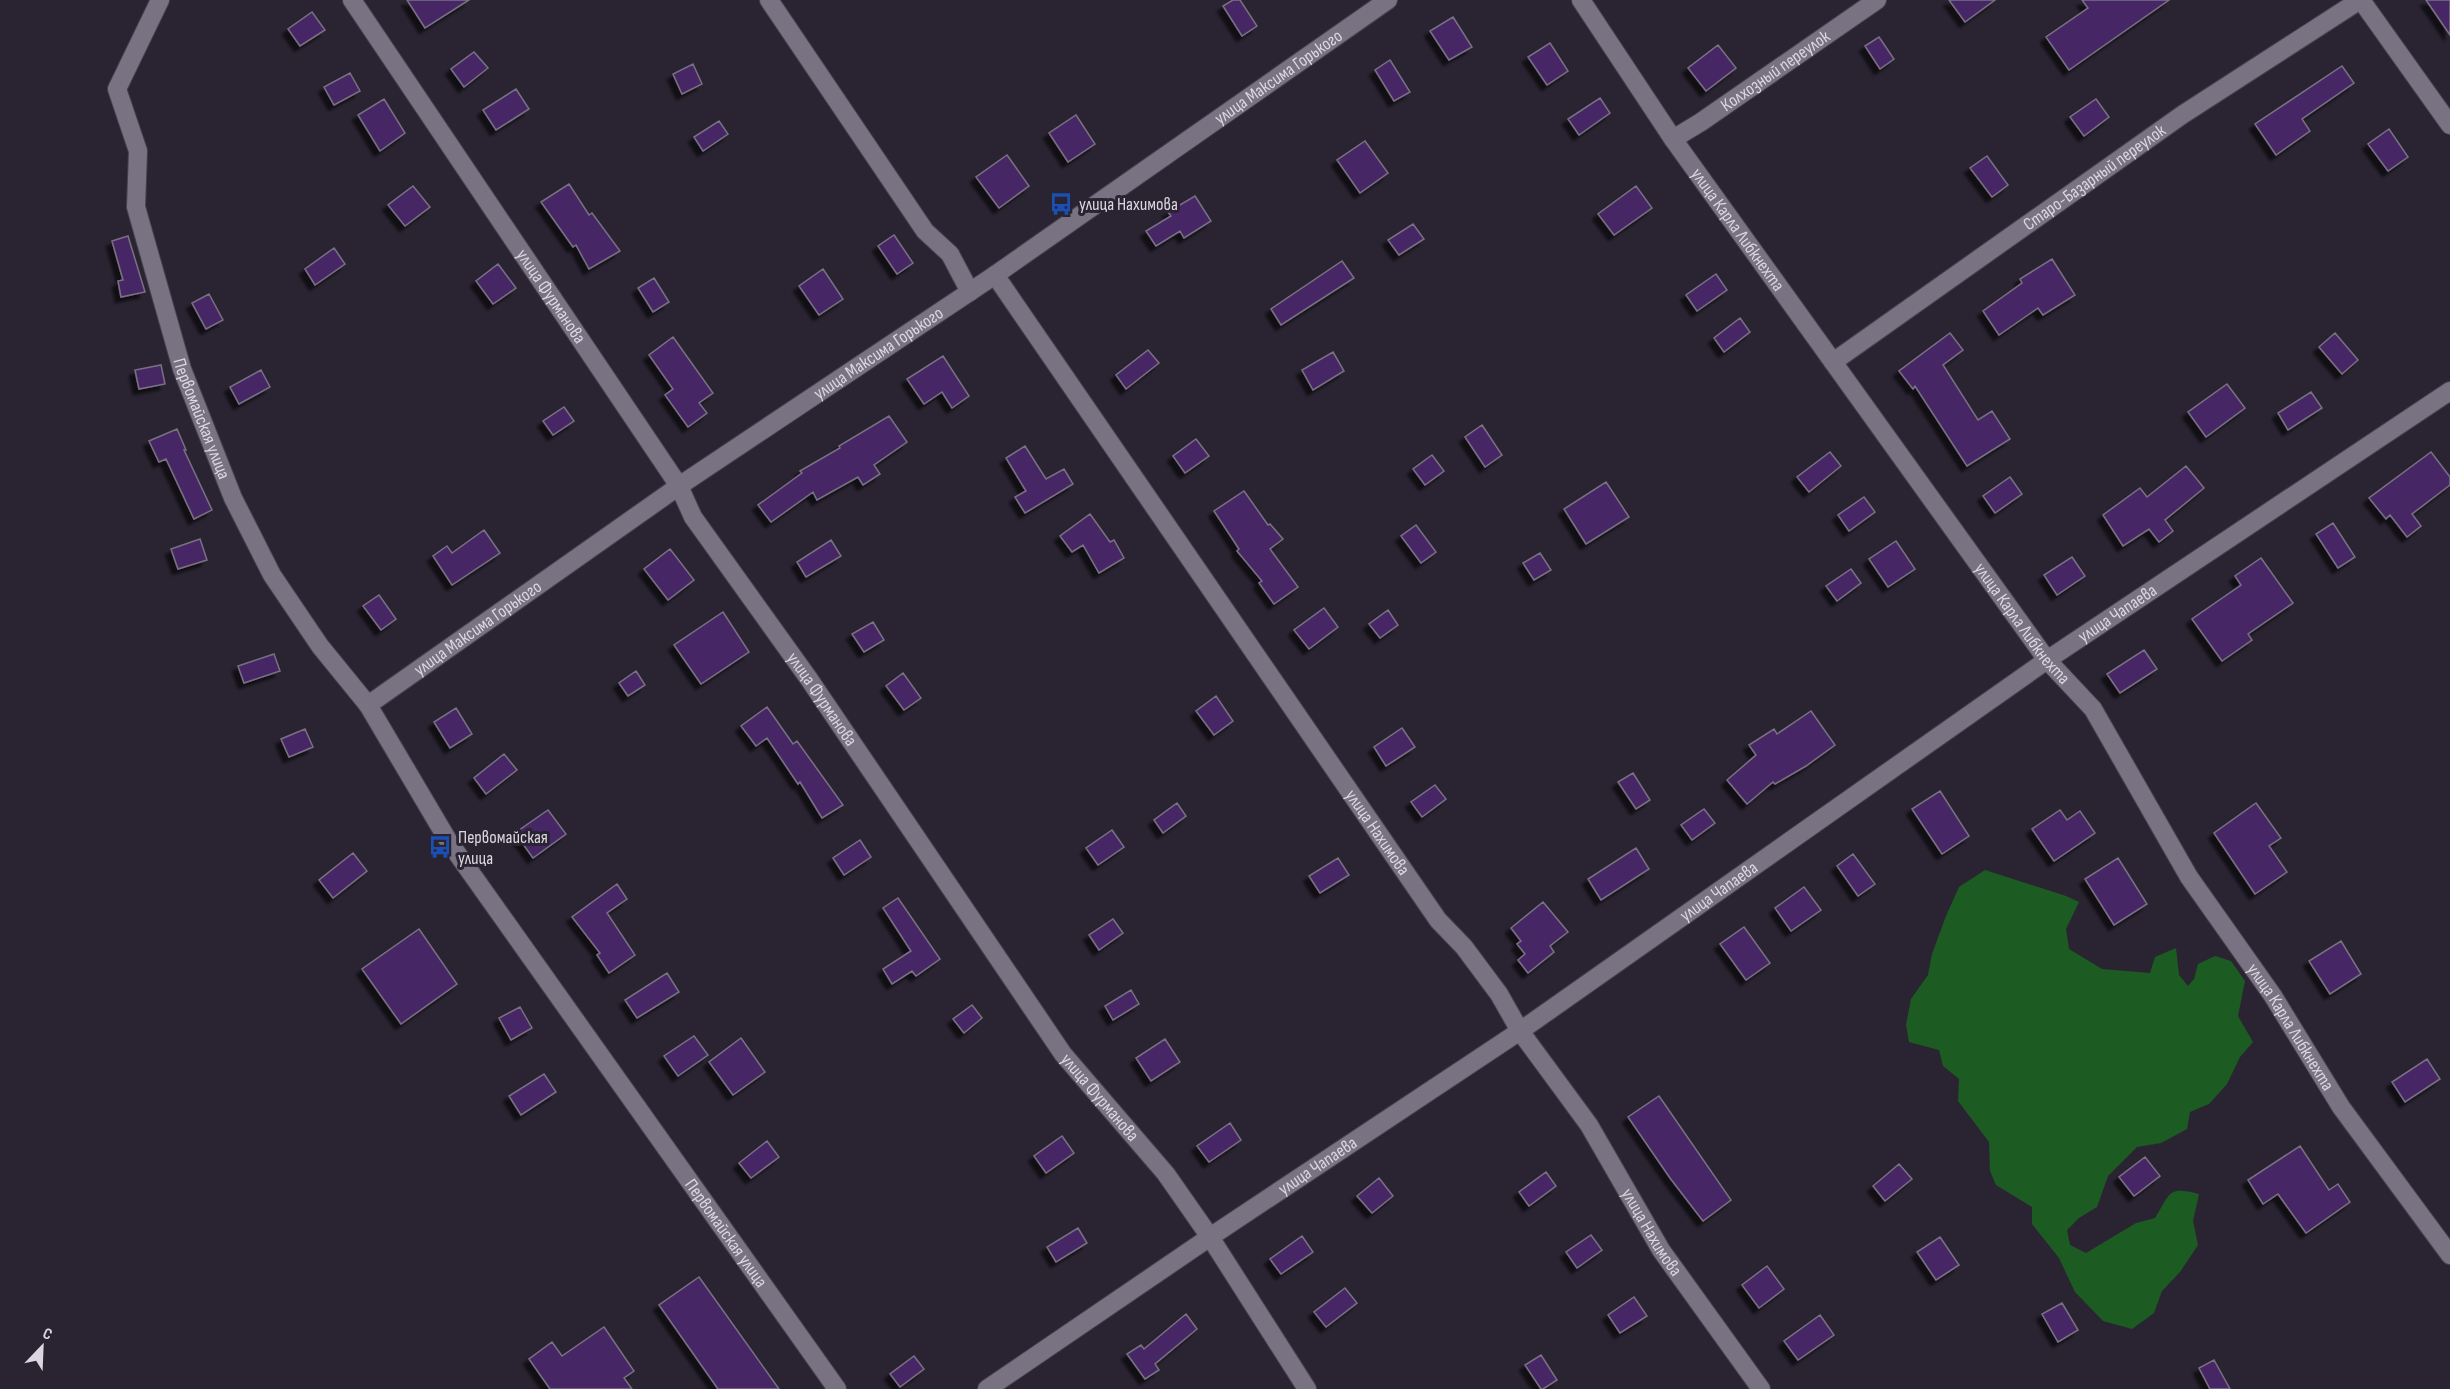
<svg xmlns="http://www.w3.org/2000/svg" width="2450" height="1389" viewBox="0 0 2450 1389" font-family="'Sofia Sans Condensed',sans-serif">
<defs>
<filter id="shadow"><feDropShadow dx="-5.5" dy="5.5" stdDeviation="1.5" flood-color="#0009"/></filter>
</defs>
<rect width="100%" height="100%" fill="#2a2432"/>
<path fill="#1c5c22" d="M1985,870L2066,896L2079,902L2066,929L2069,949L2102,969L2150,973L2155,957L2176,948L2179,975L2188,986L2194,979L2198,964L2215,956L2231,961L2245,981L2238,1016L2253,1042L2240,1057L2227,1084L2209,1104L2190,1112L2187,1129L2161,1143L2137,1147L2108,1176L2097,1207L2079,1218L2067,1230L2070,1245L2086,1253L2136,1223L2155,1218C2171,1193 2167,1186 2199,1194L2193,1221L2198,1245L2180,1272L2162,1291L2154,1313L2132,1329L2103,1321L2075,1292L2059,1258L2032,1224V1207L1996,1185L1990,1171L1989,1142L1958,1101L1959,1079L1943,1066L1939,1050L1909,1042L1906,1025L1911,999L1928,975L1932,954L1946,916L1959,887Z"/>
<path fill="#472666" stroke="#787182" stroke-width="1.5" filter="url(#shadow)" d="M407,0H469L425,28Z
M1233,0H1240L1257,26L1242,36L1223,6Z
M1949,0H1995L1965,22Z
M2082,0H2169L2069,70L2046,37L2088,8Z
M2426,0H2450V35Z
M312,12L325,30L300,46L288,29Z
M1453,17L1472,47L1449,60L1430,31Z
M1879,37L1894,59L1880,69L1865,46Z
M1550,43L1568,71L1547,85L1528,57Z
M1718,45L1736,68L1706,91L1688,68Z
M474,52L488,68L464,87L451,69Z
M1390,60L1410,92L1394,101L1375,70Z
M693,64L702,84L682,94L673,74Z
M2342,66L2354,83L2302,119L2310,131L2276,155L2255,124Z
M350,73L360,91L334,105L324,87Z
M516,89L529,109L496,130L483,110Z
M1600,98L1610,113L1579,135L1568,119Z
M384,99L405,133L380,151L358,115Z
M2096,99L2109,117L2084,136L2070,117Z
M1076,115L1095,144L1068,162L1049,133Z
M719,121L728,134L703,151L694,137Z
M2389,129L2408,157L2388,171L2368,144Z
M1365,141L1388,173L1360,193L1337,160Z
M1007,155L1029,186L999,208L976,177Z
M1987,156L2008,185L1992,197L1970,168Z
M569,184L589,215L592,213L620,251L589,269L576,245L573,247L541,202Z
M413,186L430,207L405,226L388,205Z
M1636,186L1652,208L1614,235L1598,214Z
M1195,196L1211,221L1184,238L1180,231L1156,246L1146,231L1171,216L1168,212Z
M1413,224L1424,239L1399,255L1388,240Z
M894,235L913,263L897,274L878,246Z
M128,236L145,292L121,297L118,281L123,280L112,241Z
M334,248L345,264L315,285L305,269Z
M2052,259L2075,295L2043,315L2038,308L1999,335L1983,311L2022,283L2020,279Z
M1342,261L1354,278L1281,325L1271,309Z
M498,264L516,288L493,304L476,281Z
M823,269L843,299L819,315L799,286Z
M1716,274L1727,290L1697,311L1686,295Z
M654,278L669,302L653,312L638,288Z
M209,294L223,320L206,329L192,303Z
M1740,318L1750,332L1724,352L1714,338Z
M1950,333L1963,350L1943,365L1978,420L1992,411L2010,439L1967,466L1915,386L1913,389L1899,371Z
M2335,333L2358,360L2342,374L2319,347Z
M673,337L713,393L699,403L707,413L688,427L665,395L673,389L649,355Z
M1148,350L1159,363L1126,389L1116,375Z
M1333,352L1344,371L1313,390L1302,370Z
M943,356L969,396L952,408L942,392L924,404L907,379Z
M161,365L165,384L139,389L135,370Z
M261,370L270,387L239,404L230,387Z
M2227,384L2245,408L2206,437L2188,412Z
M2311,392L2322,408L2288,430L2278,413Z
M564,407L574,421L553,435L543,421Z
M889,416L907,442L874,465L880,474L863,485L858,477L817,500L813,492L771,522L758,505L802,473L800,471L840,448L839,446Z
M1482,425L1502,455L1485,467L1465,437Z
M177,429L186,450H184L212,510L194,519L166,459L159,462L149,441Z
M1196,439L1209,456L1185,473L1173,456Z
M1025,446L1046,479L1064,469L1073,484L1025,513L1015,497L1026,491L1006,458Z
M1830,452L1841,466L1809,492L1797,477Z
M2431,452L2450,477V485L2412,514L2421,526L2407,537L2390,515L2386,519L2369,498Z
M1432,455L1444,471L1425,485L1413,469Z
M2186,466L2204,488L2165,520L2173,531L2159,542L2149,529L2123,546L2103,515L2140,488L2147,497Z
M2010,477L2022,494L1995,513L1983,496Z
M1606,482L1629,517L1586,544L1564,509Z
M1244,491L1268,525L1270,524L1283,539L1270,549L1298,587L1274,604L1259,583L1262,581L1237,551L1239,549L1214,511Z
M1864,497L1875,512L1849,531L1838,515Z
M1090,514L1110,542L1114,540L1124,558L1099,573L1083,545L1072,552L1060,536Z
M2333,523L2355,557L2338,568L2316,534Z
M1416,525L1436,552L1421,563L1401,536Z
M484,530L500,553L452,585L433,556L447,546L452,553Z
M200,539L207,560L178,569L171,549Z
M831,540L841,556L806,577L797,562Z
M1896,541L1915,569L1888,587L1869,559Z
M670,549L694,580L668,600L644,569Z
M1540,553L1551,570L1534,580L1523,563Z
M2072,557L2085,576L2057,595L2044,575Z
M2261,558L2293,603L2248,634L2252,640L2222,661L2192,619L2241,585L2235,576Z
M1851,569L1861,583L1837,601L1826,586Z
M379,595L396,619L381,630L363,606Z
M1324,608L1338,627L1309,649L1294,630Z
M1388,610L1398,625L1380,638L1369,624Z
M723,612L749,652L701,684L674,645Z
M873,622L884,640L864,652L852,634Z
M2144,650L2157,669L2120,693L2107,674Z
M274,654L280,671L244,683L238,666Z
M636,671L645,685L628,696L619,683Z
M903,673L921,698L904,710L886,686Z
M1216,696L1233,721L1214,735L1196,711Z
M767,707L793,744L797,741L843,805L822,818L800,782L798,784L767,738L756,746L741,726Z
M456,708L472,734L450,748L434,722Z
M1811,711L1835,745L1806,766L1775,784L1773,782L1747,804L1727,780L1756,755L1749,745L1774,729L1777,734Z
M1402,728L1415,747L1386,766L1374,747Z
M305,729L313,747L289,757L281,739Z
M504,754L517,770L486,794L474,778Z
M1633,773L1650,800L1636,809L1618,782Z
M1435,785L1446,799L1422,817L1411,802Z
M1940,791L1969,836L1942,854L1912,809Z
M1177,803L1186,816L1163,833L1154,820Z
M2256,803L2281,838L2269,846L2287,872L2255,894L2214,833Z
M1704,809L1715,823L1692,840L1681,825Z
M548,810L566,834L533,858L515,833Z
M2060,810L2067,820L2080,811L2095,833L2054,861L2032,829Z
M1112,830L1124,847L1098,865L1086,848Z
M860,840L871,857L844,875L833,858Z
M1636,848L1649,869L1601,900L1588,879Z
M353,853L367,871L333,898L319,880Z
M1853,854L1875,884L1858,896L1837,866Z
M1338,858L1349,875L1320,893L1309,876Z
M2118,858L2147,904L2114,925L2085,879Z
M617,884L627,899L607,913L635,955L609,973L597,955L600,953L572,917Z
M1804,887L1821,910L1791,931L1775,908Z
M898,898L940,959L916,976L912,971L892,984L883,969L911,951L883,908Z
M1543,902L1568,932L1550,946L1554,952L1528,973L1518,960L1525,954L1517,944L1521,941L1511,928Z
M1113,919L1123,933L1099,950L1089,935Z
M1744,927L1770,963L1746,980L1720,944Z
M419,929L457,984L401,1024L362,969Z
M2341,941L2361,974L2330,994L2309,961Z
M667,973L679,992L637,1018L625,1000Z
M1131,990L1139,1004L1113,1020L1105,1006Z
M972,1005L982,1018L964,1033L953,1019Z
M520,1007L532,1028L511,1040L499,1018Z
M694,1036L708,1055L678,1076L664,1056Z
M741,1038L765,1072L733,1095L709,1062Z
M1165,1039L1180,1062L1151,1081L1136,1058Z
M2427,1059L2440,1079L2405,1102L2392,1082Z
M544,1074L556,1092L521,1115L509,1096Z
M1659,1096L1731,1200L1703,1221L1670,1178L1628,1117Z
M1230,1123L1241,1140L1209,1162L1197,1146Z
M1062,1136L1074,1153L1046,1173L1034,1156Z
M767,1141L779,1157L751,1178L739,1163Z
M2300,1146L2329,1190L2338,1184L2350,1202L2306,1233L2278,1194L2263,1204L2248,1180Z
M2145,1157L2160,1176L2134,1196L2119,1177Z
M1899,1164L1912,1179L1885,1201L1873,1186Z
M1546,1172L1556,1186L1529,1206L1519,1192Z
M1379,1178L1393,1196L1372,1213L1357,1196Z
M1078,1228L1087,1243L1056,1262L1047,1247Z
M1591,1235L1602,1250L1577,1268L1566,1252Z
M1302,1236L1313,1252L1281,1274L1270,1259Z
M1940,1237L1959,1265L1936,1280L1917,1252Z
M1767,1266L1784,1289L1759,1308L1742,1285Z
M699,1277L779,1389H718L659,1305Z
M1345,1288L1357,1303L1326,1327L1314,1312Z
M1634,1297L1647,1316L1620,1333L1608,1315Z
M2062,1303L2078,1330L2058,1342L2042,1314Z
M1186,1314L1197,1329L1155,1364L1159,1370L1145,1379L1127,1354L1141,1345L1144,1349Z
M1820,1315L1834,1335L1798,1360L1784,1341Z
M604,1327L634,1371L624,1378L632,1389H550L529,1359L552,1342L562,1356Z
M1541,1355L1557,1380L1543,1389H1541L1525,1365Z
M914,1356L924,1369L900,1387L890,1374Z
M2214,1360L2230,1389H2210L2199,1368Z"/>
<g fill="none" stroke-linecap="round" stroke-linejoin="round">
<g stroke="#47424d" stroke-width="20">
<g id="minor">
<path id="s1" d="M160,0L117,89L138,151L136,207L182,369L233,498L272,575L320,646L368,705L449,842L837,1389"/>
<path id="s2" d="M352,0L679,486L693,517L809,679L1063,1054L1166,1174L1210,1237L1307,1389"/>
<path d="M769,0L925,231L950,254L970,292"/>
<path id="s3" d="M1581,0L1673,139L2047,660L2093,709L2189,877L2273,996L2341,1107L2450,1255"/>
<path d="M2361,0L2450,125"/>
<path id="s4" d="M1673,139L1701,122L1877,0"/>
<path id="s5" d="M995,275L1438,920L1464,947L1499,994L1520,1031L1589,1125L1661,1250L1761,1389"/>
<path id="s6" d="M1833,362L2182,115L2360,0"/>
<path id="s7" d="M368,705L679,486L995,275L1388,0"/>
<path id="s8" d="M987,1389L1210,1237L1520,1031L2047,660L2450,391"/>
</g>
</g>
<use href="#minor" stroke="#797282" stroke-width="18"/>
</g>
<defs>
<g id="bus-bare" transform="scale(1.8)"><path d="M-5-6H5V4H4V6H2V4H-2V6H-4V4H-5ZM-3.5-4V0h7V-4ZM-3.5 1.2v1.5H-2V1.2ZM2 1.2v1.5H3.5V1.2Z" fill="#1a4fb4" stroke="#2a2432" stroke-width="2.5" paint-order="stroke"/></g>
</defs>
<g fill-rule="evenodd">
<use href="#bus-bare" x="1061" y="204"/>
<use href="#bus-bare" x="440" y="847"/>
</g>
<g text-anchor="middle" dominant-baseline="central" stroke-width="6" stroke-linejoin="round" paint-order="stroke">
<g font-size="18" fill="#dbd7e0" stroke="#2a2432">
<text stroke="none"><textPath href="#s4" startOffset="123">Колхозный переулок</textPath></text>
<text stroke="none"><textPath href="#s7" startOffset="1106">улица Максима Горького</textPath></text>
<text stroke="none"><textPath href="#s6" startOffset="320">Старо-Базарный переулок</textPath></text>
<text stroke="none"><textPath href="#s3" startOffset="278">улица Карла Либкнехта</textPath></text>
<text stroke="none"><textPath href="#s2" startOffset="357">улица Фурманова</textPath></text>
<text stroke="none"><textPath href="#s7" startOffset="620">улица Максима Горького</textPath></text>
<text stroke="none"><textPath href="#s1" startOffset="442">Первомайская улица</textPath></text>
<text stroke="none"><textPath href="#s8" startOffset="1371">улица Чапаева</textPath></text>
<text stroke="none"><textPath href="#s3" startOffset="764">улица Карла Либкнехта</textPath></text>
<text stroke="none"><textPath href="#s7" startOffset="134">улица Максима Горького</textPath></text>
<text stroke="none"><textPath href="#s2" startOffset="843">улица Фурманова</textPath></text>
<text stroke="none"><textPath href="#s5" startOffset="676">улица Нахимова</textPath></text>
<text stroke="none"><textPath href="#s8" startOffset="885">улица Чапаева</textPath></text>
<text stroke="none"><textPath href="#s3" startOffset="1250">улица Карла Либкнехта</textPath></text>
<text stroke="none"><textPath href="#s2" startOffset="1329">улица Фурманова</textPath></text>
<text stroke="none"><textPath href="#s8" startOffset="399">улица Чапаева</textPath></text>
<text stroke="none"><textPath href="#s5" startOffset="1162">улица Нахимова</textPath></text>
<text stroke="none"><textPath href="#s1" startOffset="1414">Первомайская улица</textPath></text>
</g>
<g font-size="18" fill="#dbd7e0" stroke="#2a2432" text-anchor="start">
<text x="1079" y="204">улица Нахимова</text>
<text x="458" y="837">Первомайская<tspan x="458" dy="21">улица</tspan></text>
</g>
</g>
<g transform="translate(42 1347) rotate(23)" stroke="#2a2432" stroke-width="4.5" paint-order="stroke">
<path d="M0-4.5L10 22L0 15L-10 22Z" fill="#dbd7e0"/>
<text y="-9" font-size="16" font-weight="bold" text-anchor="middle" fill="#dbd7e0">С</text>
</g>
</svg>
